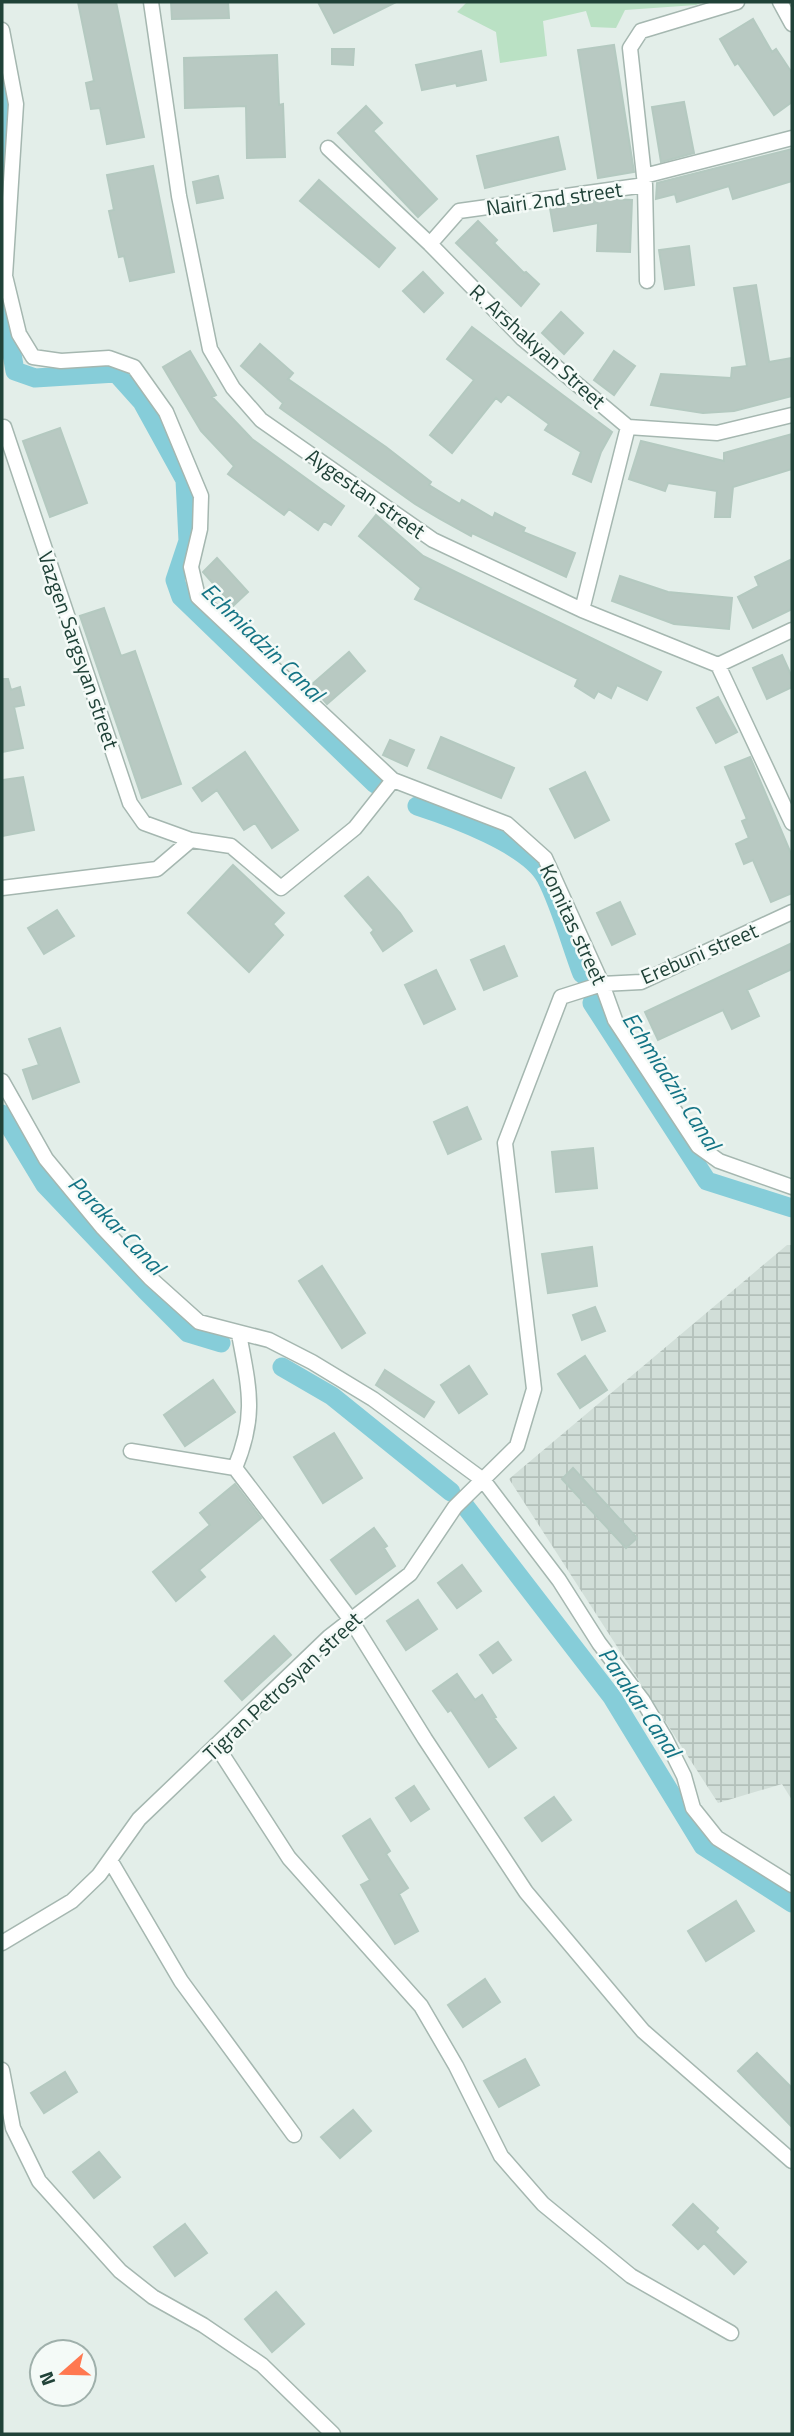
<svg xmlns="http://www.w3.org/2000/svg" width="794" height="2436" viewBox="0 0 794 2436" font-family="'Titillium Web',sans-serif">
<defs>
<pattern id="industrial-grid" width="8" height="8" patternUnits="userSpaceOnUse" patternTransform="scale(1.75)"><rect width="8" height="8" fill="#d1ded8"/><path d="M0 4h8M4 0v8" fill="none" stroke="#b3c0ba"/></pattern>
</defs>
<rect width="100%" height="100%" fill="#e3eee9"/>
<path fill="url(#industrial-grid)" d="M787,1245H792V1800L782,1784L718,1803L509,1479Z"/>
<path fill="#bae1c4" d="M467,2H704L696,5L625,10L616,28L591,27L586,11L543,21L547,56L500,63L496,32L457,12Z"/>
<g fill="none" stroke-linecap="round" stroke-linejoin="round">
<path stroke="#86cdd9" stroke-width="19" d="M2,90L7,119L2,181
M2,298L15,371L35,378L116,373L142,402L185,480L188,541L175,580L181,597L375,784
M417,806C451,817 529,845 546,878C560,905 571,945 582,974
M592,1003L707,1181L792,1208
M2,1114L45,1185L145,1290L188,1333L221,1343
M282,1367L332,1396L451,1492
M465,1506L612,1697L703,1846L792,1903"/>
</g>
<path fill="#b8c9c2" stroke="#b4c9c0" stroke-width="2" d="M78,2H116L144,137L107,144L100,108L91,109L86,83L94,81Z
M171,2H228L229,18L172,19Z
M318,2H396L334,33Z
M753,19L772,52L776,49L792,73V102L774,115L738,63L735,65L720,39Z
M614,45L634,172L598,178L578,50Z
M332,49H354L353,65L332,64Z
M481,51L486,80L457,86L456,83L422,90L416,65Z
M277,55L279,105L283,104L285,157L247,158L246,106L185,108L184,58Z
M684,102L694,153L661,162L652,107Z
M366,106L382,123L373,131L437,199L418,217L338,133Z
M558,137L565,169L485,188L477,156Z
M792,149V181L733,199L729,186L677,202L675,194L656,199L657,183Z
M153,166L174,272L130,281L124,256L119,257L109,211L114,210L107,175Z
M218,176L223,198L197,203L193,182Z
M319,180L395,248L379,267L300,201Z
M612,199L632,200L630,252L597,251L598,223L554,231L550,208Z
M478,221L497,240L494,243L524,273L526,272L539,284L521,306L456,243Z
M689,246L694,285L665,289L659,250Z
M423,272L443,293L424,312L403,291Z
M756,285L769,362L792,358V396L734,411L703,413L651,405L661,374L731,378L732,368L747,366L734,288Z
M561,312L583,333L564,354L542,333Z
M472,327L612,432L601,452L591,482L573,474L581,452L545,430L549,424L508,394L501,402L496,398L452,453L430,435L474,380L447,359Z
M260,344L293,373L288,379L386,447L431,482L429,485L460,504L462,500L493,518L495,513L525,528L523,532L575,553L566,577L472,533L471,536L440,519L415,504L280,408L283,403L241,366Z
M190,351L216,395L212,397L252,439L344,506L331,525L324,521L318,530L289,509L284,515L228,474L234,466L201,431L163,367Z
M614,351L635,366L614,395L594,380Z
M60,428L87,503L50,517L23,441Z
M792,434V469L733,487L730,517H715L717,491L668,483L665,491L629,479L641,441L724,461V453Z
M376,515L423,556L661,672L647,700L617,685L611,698L598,691L594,698L575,686L578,679L415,599L421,588L359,536Z
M217,558L248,592L233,606L203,572Z
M792,559V609L753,628L738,597L759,586L755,577Z
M620,576L668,592L732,598L729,629L674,624L612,601Z
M104,608L121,656L135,651L181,784L142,798L80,616Z
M349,652L365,671L327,704L311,685Z
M782,655L792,677V687L767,699L753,668Z
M2,679H8L11,690L20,687L24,705L14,707L23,748L2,752Z
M718,697L737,732L716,743L697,708Z
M441,737L514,768L501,798L428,768Z
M390,740L414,750L407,766L383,755Z
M245,752L298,830L272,848L255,823L244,830L217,790L202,801L193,788Z
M750,757L792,856V893L771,902L753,860L744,864L736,844L749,838L742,821L747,819L725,767Z
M585,772L609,820L575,838L550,789Z
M23,777L34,830L2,836V780Z
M233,865L284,913L273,924L283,935L249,972L188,913Z
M368,877L400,913L412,931L383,951L371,933L374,930L345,896Z
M620,902L635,934L612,945L597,913Z
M57,910L74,936L44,954L28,928Z
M792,943V969L747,990L759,1016L732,1029L723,1010L658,1040L645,1012Z
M504,946L517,976L484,990L471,960Z
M436,970L455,1009L424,1024L405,985Z
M60,1028L79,1082L33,1099L23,1070L39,1065L29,1039Z
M467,1107L481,1139L448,1154L434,1122Z
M593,1148L597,1188L556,1192L552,1152Z
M592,1247L597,1286L548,1293L542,1254Z
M322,1266L365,1333L342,1348L299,1281Z
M595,1307L605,1331L582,1340L573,1315Z
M585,1356L607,1390L580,1408L558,1374Z
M469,1366L487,1394L459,1413L441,1385Z
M385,1370L434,1402L424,1417L376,1385Z
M213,1380L235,1412L185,1446L164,1415Z
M334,1433L362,1478L323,1503L294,1457Z
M573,1468L637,1538L626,1548L562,1479Z
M235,1484L261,1518L199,1570L205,1577L176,1601L153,1572L210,1525L200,1513Z
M374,1528L387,1546L384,1548L395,1566L356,1594L331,1560Z
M462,1565L481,1591L457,1608L438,1583Z
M418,1600L437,1629L406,1650L387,1621Z
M274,1636L291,1655L242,1700L225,1681Z
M498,1642L511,1660L493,1673L480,1655Z
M457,1674L475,1700L482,1695L496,1717L494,1718L516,1748L489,1767L451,1710L448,1712L433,1691Z
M414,1786L429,1809L411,1821L396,1798Z
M554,1797L571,1820L542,1841L525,1818Z
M370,1819L390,1851L386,1854L408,1888L399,1894L418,1931L395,1944L361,1885L370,1880L343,1836Z
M736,1901L754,1931L706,1961L688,1931Z
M485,1979L500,2002L463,2027L448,2005Z
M757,2053L792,2088V2127L738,2071Z
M525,2059L539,2085L499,2107L484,2081Z
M65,2072L77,2092L44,2113L31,2093Z
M353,2110L371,2131L340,2158L321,2137Z
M99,2152L120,2177L94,2198L73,2172Z
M693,2204L718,2228L715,2232L746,2262L734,2274L704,2243L698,2249L673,2225Z
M185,2224L207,2253L175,2276L154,2247Z
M276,2292L304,2324L272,2352L245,2319Z"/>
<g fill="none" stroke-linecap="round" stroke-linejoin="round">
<g stroke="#a5b7b0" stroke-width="17">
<path id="street" d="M151,2L179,196L210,349L233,388L261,420L433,540L582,610L718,665L792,823
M780,2L792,24
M2,30L16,104L5,276L19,334L33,357L61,361L109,358L134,367L166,412L201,496L200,529L191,567L198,597L393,780L507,824L545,858L602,984L615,1020L698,1146L719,1161L792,1187
M328,148L430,244L523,339L628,427L717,433L792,415
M644,176L792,138
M645,185L647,281
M430,244L459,211L645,185L630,48L641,31L737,2
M4,427L130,803L144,823L191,840
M582,610L628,427
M718,665L792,630
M2,888L157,869L191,840L231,846L281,888L355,828L393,780
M2,1081L46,1159L103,1228L150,1278L199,1322L269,1340L312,1362L373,1399L483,1480L559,1580L599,1643L643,1701L665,1738L684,1776L693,1808L717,1838L792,1885
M131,1451L235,1468L351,1620L425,1739L526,1892L643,2031L792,2161
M235,1468C257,1415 249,1388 239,1334
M216,1745L289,1858L421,2006L456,2066L501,2156L543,2204L631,2276L731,2333
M110,1860L181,1981L294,2135
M2,1943L72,1901L99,1875L139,1819L329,1637L410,1574L455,1507L517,1446L534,1389L505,1143L561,997L602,984L641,982L792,912
M2,2070L13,2128L39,2181L120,2271L153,2297L203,2325L262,2365L333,2434"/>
</g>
<use href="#street" stroke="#fff" stroke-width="14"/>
</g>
<g text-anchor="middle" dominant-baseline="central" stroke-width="5" stroke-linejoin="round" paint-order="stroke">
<g font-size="21" fill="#204238" stroke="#f4faf7">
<text transform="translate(554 198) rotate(-8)">Nairi 2nd street</text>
<text transform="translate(538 346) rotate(42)">R. Arshakyan Street</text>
<text transform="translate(366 493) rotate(35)">Aygestan street</text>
<text transform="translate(79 650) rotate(71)">Vazgen Sargsyan street</text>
<text transform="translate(574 924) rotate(65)">Komitas street</text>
<text transform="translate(699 953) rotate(-23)">Erebuni street</text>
<text transform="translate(282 1686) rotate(-43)">Tigran Petrosyan street</text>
</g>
<g font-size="23" font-style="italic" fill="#147485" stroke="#f4faf7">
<text transform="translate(263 642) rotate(44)">Echmiadzin Canal</text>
<text transform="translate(672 1081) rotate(57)">Echmiadzin Canal</text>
<text transform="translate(117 1225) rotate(46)">Parakar Canal</text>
<text transform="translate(640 1702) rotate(56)">Parakar Canal</text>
</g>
</g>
<rect width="794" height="2436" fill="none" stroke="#204238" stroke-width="7"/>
<g transform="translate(63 2373) rotate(250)"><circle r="33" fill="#f4faf7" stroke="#9fb0ab" stroke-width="2"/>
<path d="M0-5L12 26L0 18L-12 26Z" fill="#ff7850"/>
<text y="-10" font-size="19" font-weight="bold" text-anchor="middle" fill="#204238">N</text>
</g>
</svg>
